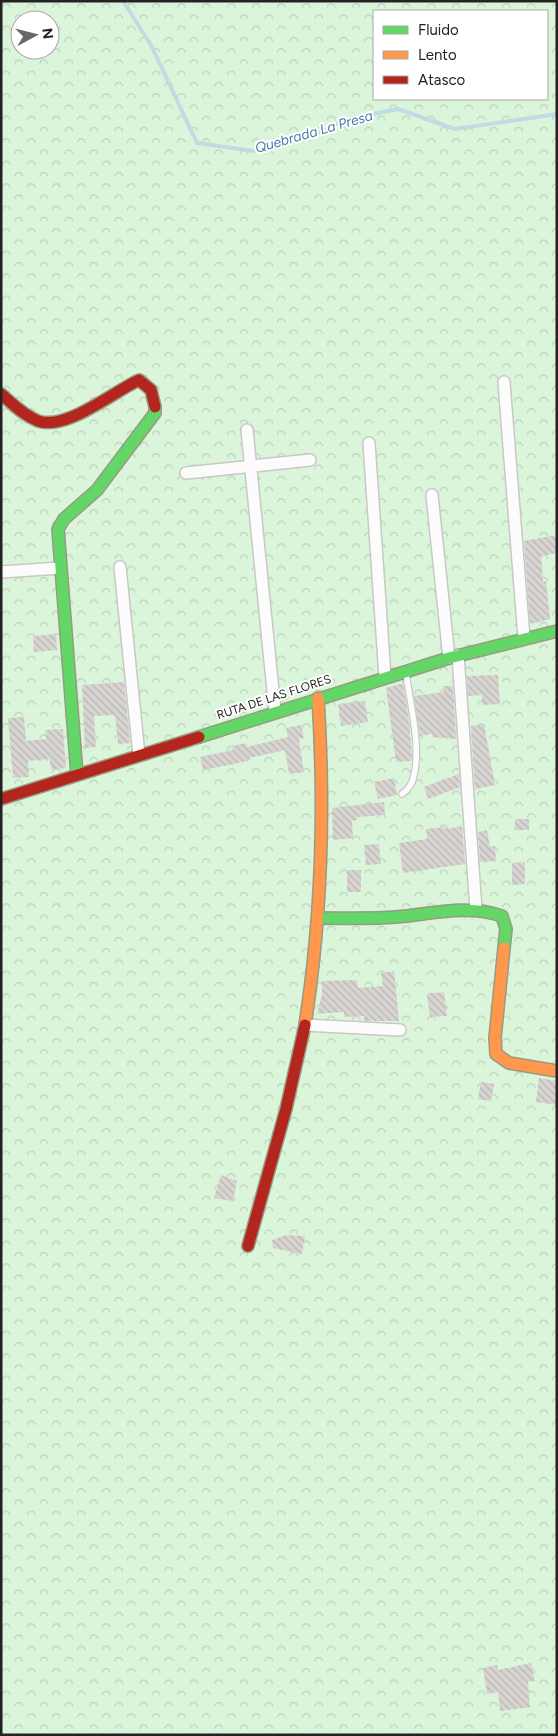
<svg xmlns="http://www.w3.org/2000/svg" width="558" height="1736" viewBox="0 0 558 1736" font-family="Figtree,sans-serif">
<defs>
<pattern id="park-crowns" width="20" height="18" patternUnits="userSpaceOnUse" patternTransform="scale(1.25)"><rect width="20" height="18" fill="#daf5da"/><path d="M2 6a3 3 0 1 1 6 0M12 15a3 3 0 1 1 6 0" fill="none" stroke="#bbd2bb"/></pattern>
<pattern id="building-back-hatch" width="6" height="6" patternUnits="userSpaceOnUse" patternTransform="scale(1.25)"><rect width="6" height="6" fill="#d7d4d2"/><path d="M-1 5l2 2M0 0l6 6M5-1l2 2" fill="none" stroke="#b8b6b4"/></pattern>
</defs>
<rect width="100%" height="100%" fill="#f0eeeb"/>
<path fill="url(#park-crowns)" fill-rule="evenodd" d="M1,1H557V1735H1ZM374,11H547V99H374ZM20,20H50V50H20Z"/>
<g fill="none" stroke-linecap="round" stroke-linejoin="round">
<path stroke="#bfdbe3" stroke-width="4" d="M123,1L152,47L197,143L254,151L311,136L349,119L398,109L455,129L557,114
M1,3L4,1"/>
</g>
<path fill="url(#building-back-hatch)" d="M557,535V553L541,556L543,582L546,581L550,619L530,624L524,541Z
M56,634L57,650L34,652L33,636Z
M498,675L500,704L482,705V695L468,696L467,676Z
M124,682L130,743L118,744L115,715L94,716L96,747L85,748L82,685Z
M400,684H403L408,714L412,756L411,761L396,762L386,688Z
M443,686H453L456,739L432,737V734L420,736L414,696L444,692Z
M365,701L368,722L341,726L338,704Z
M24,717L26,741L46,739L45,730L63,729L66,768L52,770L49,759L28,761L29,777L13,778L8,718Z
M484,724L495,785L475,789L471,726Z
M301,725L304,738L299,739L304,772L289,774L285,750L249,758L250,760L234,764L203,770L200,757L233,750L232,746L246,743L247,747L288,737L286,728Z
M459,774L460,787L428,799L424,787Z
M394,778L397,795L378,799L374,782Z
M384,802L385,815L357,817V820L352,821L353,838L333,840L332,808Z
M515,819H529V830H515Z
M462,826L465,864L403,873L399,843L427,839L426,829L444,827L445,829Z
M487,830L490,847L495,846L496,861L480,862L478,832Z
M379,844L381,864L366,865L364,845Z
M525,862V884L512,885V863Z
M347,870H361V892H347Z
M394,971L399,1021H364V1016L344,1017V1012L317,1014L322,995V981L357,980L358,988L383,986L381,973Z
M444,992L447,1016L430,1017L427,994Z
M539,1078L557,1081V1105L536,1102Z
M481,1082L494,1084L491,1101L478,1099Z
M221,1175L237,1181L233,1201L214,1198Z
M286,1235L305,1236L302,1254L273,1248L272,1240Z
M531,1663L535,1681L528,1682L530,1707L500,1711L498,1692L487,1694L483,1668L497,1665L498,1670Z"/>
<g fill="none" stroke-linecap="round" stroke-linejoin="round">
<g stroke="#c9c8c7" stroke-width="8">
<path id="lane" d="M402,794C406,791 410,787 412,782C423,752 410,704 406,673"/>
</g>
<g stroke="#c9c8c7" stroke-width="14">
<path id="street" d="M504,382L524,638
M247,430L275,711
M369,443L385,677
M186,473L310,460
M432,495L449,658
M120,567L139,755
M1,572L60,568
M458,655L476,910
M305,1025L400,1030"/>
</g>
<g stroke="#999a82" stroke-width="14">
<path id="fast" d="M199,737L449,658L557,631
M77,775L58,529L64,519L97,490L155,413V407
M319,918C345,918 370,919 396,917C432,914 467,904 502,916L506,929L504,948"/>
</g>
<g stroke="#999a82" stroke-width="14">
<path id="slow" d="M504,948L495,1038L496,1054L509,1063L557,1071
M305,1025C322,916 325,808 318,698"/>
</g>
<g stroke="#999a82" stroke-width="14">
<path id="jam" d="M1,394C13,404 23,415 38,421C66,431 113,392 139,380L151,390L155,407
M1,799L199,737
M248,1246L286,1109L305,1025"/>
</g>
<use href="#lane" stroke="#fdfcfc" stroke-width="5.5"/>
<use href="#street" stroke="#fdfcfc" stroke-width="11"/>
<use href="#fast" stroke="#63d668" stroke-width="11"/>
<use href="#slow" stroke="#ff974d" stroke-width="11"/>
<use href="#jam" stroke="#b3261e" stroke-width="11"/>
</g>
<g text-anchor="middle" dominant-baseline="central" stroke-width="4" stroke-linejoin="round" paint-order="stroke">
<g font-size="12" fill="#222" stroke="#fff">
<text transform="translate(274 697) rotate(-18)">RUTA DE LAS FLORES</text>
</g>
<g font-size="14" font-style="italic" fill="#4a7aab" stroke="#fff">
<text transform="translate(314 132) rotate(-16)">Quebrada La Presa</text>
</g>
</g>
<rect width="558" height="1736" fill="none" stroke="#222222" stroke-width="5"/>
<rect x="373" y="10" width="175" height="90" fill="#ffffff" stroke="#a7a7a7"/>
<rect x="383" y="26" width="25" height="8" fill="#63d668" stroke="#a7a7a7"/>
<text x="418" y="35" font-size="15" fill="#222222">Fluido</text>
<rect x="383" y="51" width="25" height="8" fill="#ff974d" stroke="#a7a7a7"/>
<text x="418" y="60" font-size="15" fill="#222222">Lento</text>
<rect x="383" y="76" width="25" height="8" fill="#b3261e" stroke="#a7a7a7"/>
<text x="418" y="85" font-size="15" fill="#222222">Atasco</text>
<g transform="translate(35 35) rotate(83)"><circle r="24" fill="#ffffff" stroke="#a7a7a7"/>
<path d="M0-4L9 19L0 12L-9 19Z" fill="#6a6968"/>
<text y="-8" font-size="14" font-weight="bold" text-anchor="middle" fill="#222222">N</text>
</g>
</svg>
